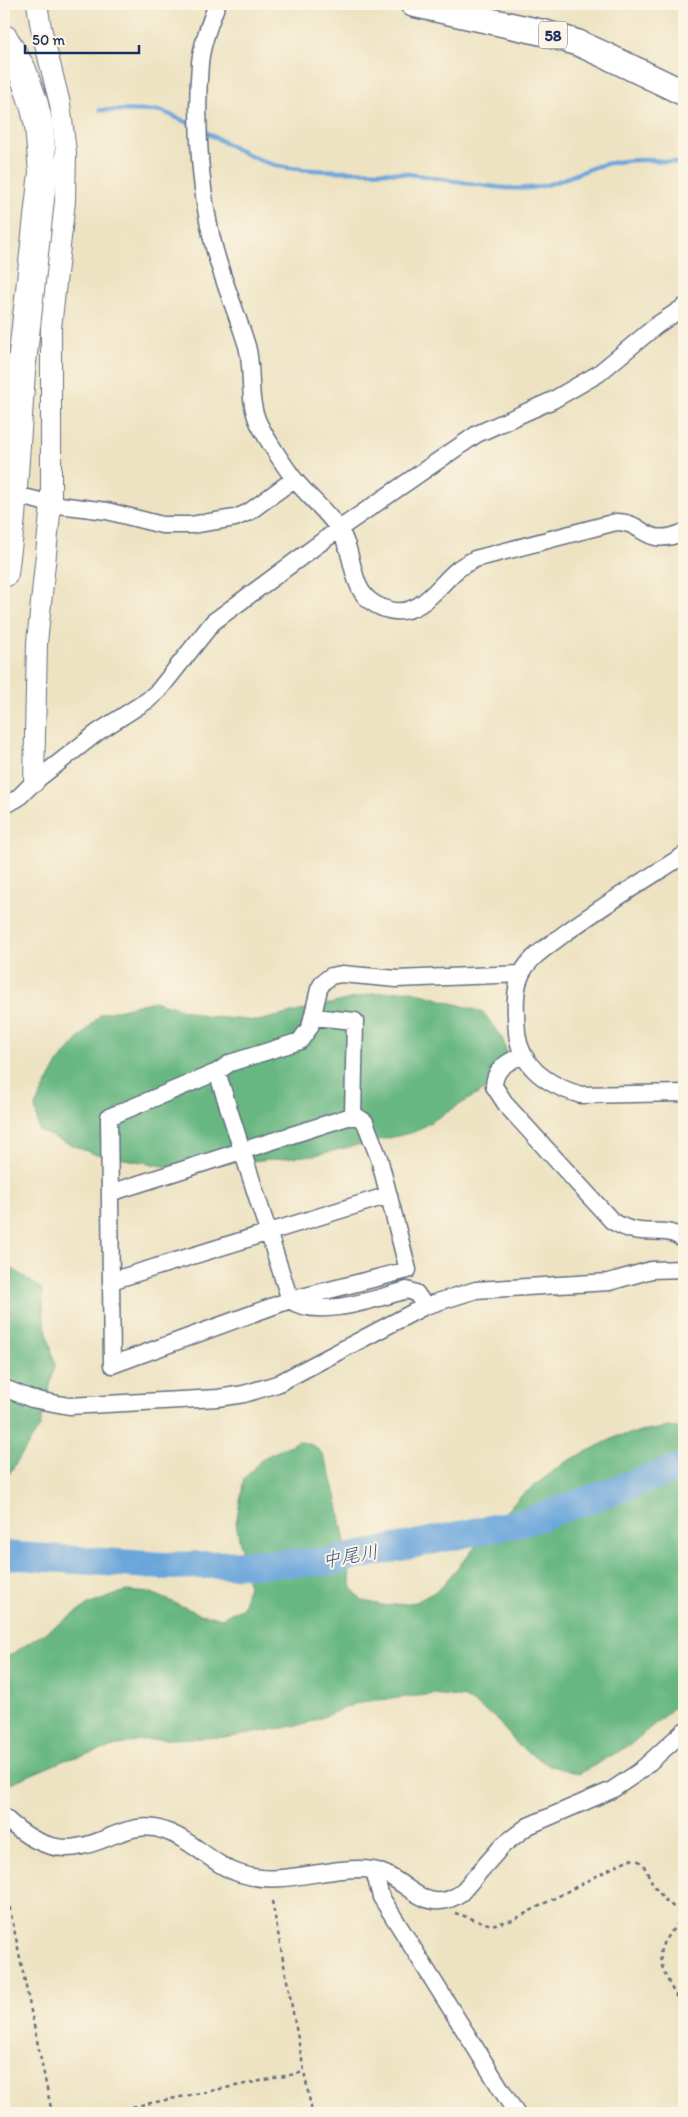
<svg xmlns="http://www.w3.org/2000/svg" width="688" height="2117" viewBox="0 0 688 2117" font-family="Itim,'Klee One',sans-serif">
<rect width="100%" height="100%" fill="#fcf5e5"/>
<filter id="ink" filterUnits="userSpaceOnUse"><feTurbulence type="fractalNoise" baseFrequency=".02" numOctaves="2"/><feDisplacementMap in="SourceGraphic" scale="10" xChannelSelector="R" yChannelSelector="G"/><feConvolveMatrix kernelMatrix="1 2 1 2 8 2 1 2 1" color-interpolation-filters="sRGB"/></filter>
<filter id="wash" filterUnits="userSpaceOnUse"><feTurbulence type="fractalNoise" baseFrequency=".0096" numOctaves="4" result="noise"/><feDisplacementMap in="SourceGraphic" scale="20" xChannelSelector="R" yChannelSelector="G"/><feGaussianBlur stdDeviation="1.12" result="paint"/><feColorMatrix in="noise" values="0 0 0 0 0 0 0 0 0 0 0 0 0 0 0 0 0 1.4 0 .05"/><feComposite in="paint" operator="in"/></filter>
<g filter="url(#wash)">
<rect width="100%" height="100%" fill="#ede3c2"/>
<path fill="#68b782" stroke="#427370" d="M408,990L483,1012L503,1040L509,1061L491,1086L414,1132L315,1155L175,1168L91,1153L39,1131L35,1106L59,1061L101,1014L154,1001L204,1016L258,1021L371,994Z
M4,1263L42,1289L44,1319L55,1365L40,1427L9,1474L4,1476Z
M669,1427L684,1429V1699L630,1745L579,1774L548,1765L519,1746L494,1717L465,1698L435,1694L360,1702L305,1724L231,1737L139,1740L65,1760L4,1786V1659L90,1604L126,1591L152,1593L200,1614L222,1618L244,1606L248,1584L236,1523L244,1479L263,1458L299,1441C304,1443 313,1444 317,1448C337,1466 346,1558 352,1588L361,1600L386,1606L416,1602L438,1590L516,1500L564,1463L618,1436Z"/>
<g fill="none" stroke-linecap="round" stroke-linejoin="round">
<path stroke="#6ba6db" stroke-width="4.5" d="M100,110L162,111L195,126
M202,130C228,144 255,162 284,167C326,174 368,169 409,174C445,178 495,191 529,188C554,186 575,173 598,166C625,158 656,159 684,164"/>
<path stroke="#6ba6db" stroke-width="28" d="M4,1555L163,1566L327,1562L528,1521L684,1466"/>
</g>
</g>
<g filter="url(#ink)">
<g fill="none" stroke-linecap="round" stroke-linejoin="round">
<g stroke="#646e81" stroke-width="19">
<path id="minor" d="M217,4C210,23 202,43 200,63C195,124 200,200 217,258C226,288 238,317 247,346C254,371 247,397 258,422C266,438 284,466 295,480C309,497 327,512 339,529C359,559 345,598 389,610C421,618 438,585 458,569C463,565 470,562 475,559L616,522C646,522 644,549 684,532
M28,498L51,504L107,511L162,525H191L235,518L249,512L294,479
M4,806L18,798L34,782L98,732L148,700L159,690L213,622L339,529L477,434L553,400L598,374L657,325L684,307
M684,855C642,882 600,907 560,937C546,948 530,957 522,973C513,990 516,1015 517,1033C521,1069 550,1086 581,1095L684,1093
M313,1017L355,1021L353,1116
M522,1055C507,1063 495,1067 494,1086L507,1106L612,1221C619,1225 626,1229 634,1230C651,1234 670,1227 684,1240
M217,1072L290,1300C317,1320 377,1298 407,1290L416,1293L425,1306
M110,1193L348,1117H358L365,1122L379,1158L408,1270L290,1300L112,1365L109,1117L217,1072L230,1063L300,1041L310,1027L319,989L323,982L331,976L342,974L397,979L521,974
M111,1281L389,1195
M4,1388L32,1399L69,1406L218,1398L244,1394L277,1384L425,1306L476,1290L609,1282L651,1270L684,1269
M4,1817C25,1837 52,1854 82,1846C93,1844 104,1839 114,1835C132,1828 147,1824 165,1831C193,1840 212,1865 241,1874C285,1888 329,1864 373,1870C406,1876 424,1919 461,1893L503,1845L528,1826L612,1790L640,1771L684,1731
M374,1871L381,1897L516,2113"/>
</g>
<g stroke="#646e81" stroke-width="22">
<path id="tertiary" d="M34,782L37,643L51,504V328L65,201L66,152L60,104L41,28L37,4"/>
</g>
<g stroke="#646e81" stroke-width="28">
<path id="primary" d="M413,4L545,33L578,43L609,57L684,93"/>
</g>
<g stroke="#646e81" stroke-width="30">
<path id="motorway" d="M4,39L22,70L34,104L39,126L43,172L21,372L11,517L4,573"/>
</g>
<path stroke="#646e81" stroke-width="2.5" stroke-dasharray="4 4" stroke-linecap="butt" d="M4,1886L5,1885L52,2113
M272,1901L312,2113
M455,1913L491,1925L513,1920L629,1859L639,1861L644,1866L654,1886L666,1901L684,1915
M684,1917C677,1926 664,1937 661,1949C656,1965 676,1996 684,2009
M101,2113L305,2072"/>
<use href="#minor" stroke="#fff" stroke-width="16"/>
<use href="#tertiary" stroke="#fff" stroke-width="20"/>
<use href="#primary" stroke="#fff" stroke-width="25"/>
<use href="#motorway" stroke="#fff" stroke-width="28"/>
</g>
</g>
<g text-anchor="middle" dominant-baseline="central" stroke-width="4" stroke-linejoin="round" paint-order="stroke">
<rect fill="#fcf5e5" stroke="#5e6a86" stroke-width="1" x="539" y="21.5" width="28" height="27" rx="4"/>
<g font-size="16" font-weight="bold" fill="#1b2f5e">
<text x="553" y="35">58</text>
</g>
<g font-size="19" font-style="italic" fill="#37598a" stroke="#fcf5e5">
<text transform="translate(350 1556) rotate(-10)">中尾川</text>
</g>
</g>
<rect width="688" height="2117" fill="none" stroke="#fcf5e5" stroke-width="20"/>
<path d="M25 45v8h114v-8" fill="none" stroke="#1b2f5e" stroke-width="2.5"/>
<text x="32" y="45" font-size="15" fill="#1b2f5e" stroke="#fcf5e5" stroke-width="4" paint-order="stroke">50 m</text>
</svg>
